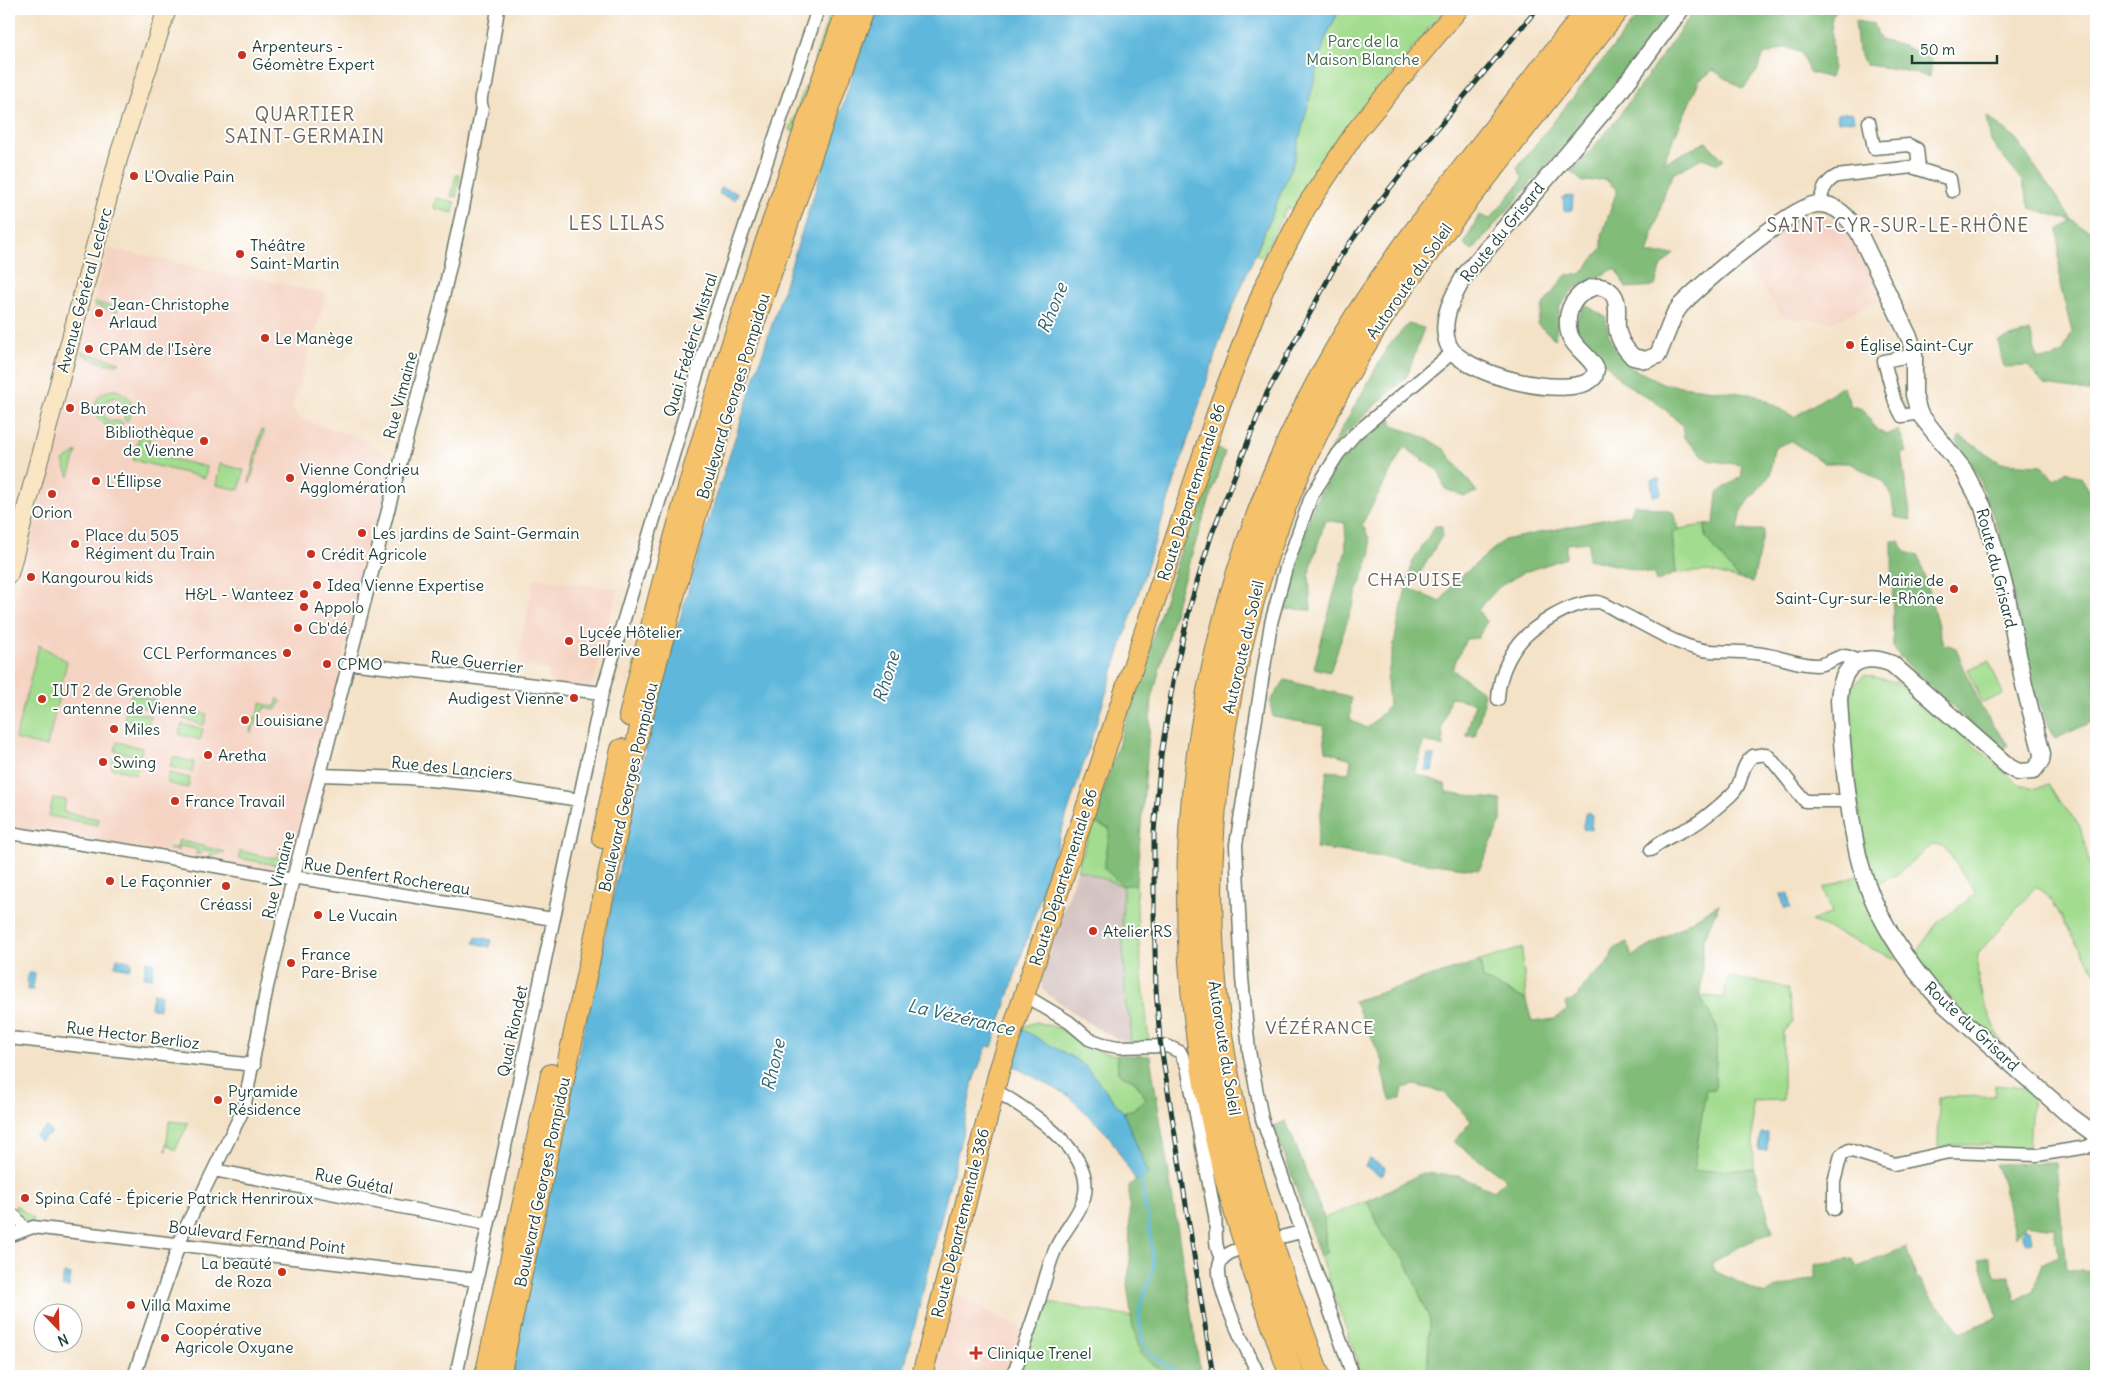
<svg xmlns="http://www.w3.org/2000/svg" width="2105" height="1385" viewBox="0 0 2105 1385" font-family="Delius,sans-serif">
<rect width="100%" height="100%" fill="#fff"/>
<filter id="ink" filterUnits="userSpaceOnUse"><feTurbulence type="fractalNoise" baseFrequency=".02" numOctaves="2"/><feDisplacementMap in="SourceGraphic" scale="10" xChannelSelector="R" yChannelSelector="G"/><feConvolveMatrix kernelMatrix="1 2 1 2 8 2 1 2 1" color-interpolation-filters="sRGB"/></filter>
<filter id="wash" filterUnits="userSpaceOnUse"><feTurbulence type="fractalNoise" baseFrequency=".0096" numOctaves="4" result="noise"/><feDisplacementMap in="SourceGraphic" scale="20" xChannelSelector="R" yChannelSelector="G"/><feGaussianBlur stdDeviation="1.12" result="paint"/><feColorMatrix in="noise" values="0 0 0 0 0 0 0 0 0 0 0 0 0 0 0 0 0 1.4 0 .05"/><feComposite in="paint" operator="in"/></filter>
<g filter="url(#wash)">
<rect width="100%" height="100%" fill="#f4e2c7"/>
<path fill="#f5d3c2" d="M1818,213L1842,223L1856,243L1882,298L1834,322L1783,317L1744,261L1798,217Z
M108,248L165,260L248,280L250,277L327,294L293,403V409L299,418L303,420L363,439L376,449L388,455L393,469L339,672L290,870L285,873L9,827V625Z
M534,578L618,589L592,688L550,683L548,670L519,665L520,649Z
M951,1293L1025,1330L1010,1376H929Z"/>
<path fill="#d1c0bd" d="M1077,869L1123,886L1122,925L1126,1005L1131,1021L1130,1042L1116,1038L1096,1028L1050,996L1043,990L1040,981Z"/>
<path fill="#a2dc8e" stroke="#608c61" d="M831,9H836L818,62L814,60Z
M1340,9H1444L1342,138L1294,209L1287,208L1262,257L1256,254L1293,163L1325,39Z
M805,87L809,88L794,132L790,130Z
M456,175H460L456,197L451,196Z
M436,198L455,202L453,213L434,208Z
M95,302L118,308L117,312L94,305Z
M81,352L120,362C112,369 87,358 81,352Z
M2096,378V398H2094L2088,391Z
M116,390C133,396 137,409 126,422L124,419L126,408L123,401L116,397L107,400L101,408L105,418L110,421H121L123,424C96,440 80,390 116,390Z
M142,427L152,429L146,453L207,467L205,478L133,460Z
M261,430L264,431L250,483L249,482Z
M77,452L69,477L63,461Z
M220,464L244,470L239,490L216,485Z
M1705,525L1706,538L1739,579L1709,571L1676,573L1672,534L1679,529Z
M39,645L67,661L47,747L15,739Z
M1989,661L2003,694L1982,703L1968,669Z
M1864,675L1896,682L1920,697L2019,785L2036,788L2049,785L2058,799L2080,826L2096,890V974L2051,900L2036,886L1978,954C1974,987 1990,1017 2003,1047L1959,1009L1913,957L1937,923L1976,894L1944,846L1931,845L1896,875L1873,886C1863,847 1858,808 1854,768C1851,741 1848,715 1851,688Z
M131,694L155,700L153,710L128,703Z
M278,698L281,701L276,710L265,707L251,732H250L253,717L256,718L261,703L275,707Z
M186,709L207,714L204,725L183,719Z
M126,710L151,716L148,725L124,719Z
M182,724L203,729L200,740L179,734Z
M117,742L142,748L140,757L115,751Z
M173,757L194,762L192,772L170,767Z
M113,758L138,764L136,774L111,768Z
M169,773L190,778L188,788L167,783Z
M53,798L66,800L63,812L99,819L98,825L49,816Z
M1093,823L1110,829L1123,886L1136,884L1138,936L1149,1042H1130L1131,1021L1126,1006L1122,925L1123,886L1077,869Z
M179,840L225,852L212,856H210L211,851L202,850L201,854H196L197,849L179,846L178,851L168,849L169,847L177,848Z
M286,850L290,851L288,861L281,866L239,858L240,851L272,858L277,857L280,851L285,852Z
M1859,875L1879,925L1897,960L1811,921L1832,913L1823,888Z
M1522,948L1526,1000L1483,979L1480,961Z
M1728,977L1772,984L1788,989L1793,1023L1783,1032V1100L1752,1101L1754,1169L1693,1172L1706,1088L1715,1090L1717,1028L1701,998L1705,996L1724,998Z
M1036,1022L1058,1028L1098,1051L1117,1055L1118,1073L1135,1081L1146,1099L1134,1109L1123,1112L1087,1068L1020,1028Z
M1995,1085L2033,1089L2029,1149L1991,1147L1990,1145H1948L1938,1147L1939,1097L1994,1096Z
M169,1121L189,1123L175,1150L167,1144L166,1151Z
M1367,1201L1386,1240L1406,1261L1430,1320L1427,1376H1363L1320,1256L1326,1253L1324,1218Z
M16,1205L33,1219V1223L27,1222L14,1209Z
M1043,1301L1131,1317L1141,1354L1166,1376H1019Z"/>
<path fill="#81bc79" stroke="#507c56" d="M1643,9H1671L1616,85L1472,251L1464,244L1479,215L1490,219L1523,179L1517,168Z
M1709,9H1839L1831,15L1833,68L1830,78L1809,72L1801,53L1787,47L1764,55L1757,71L1743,89L1713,70L1699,81L1663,163L1706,142L1724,160L1718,164L1702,158L1674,173L1667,186L1647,254H1674L1661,266L1655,286L1626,288L1617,270H1612L1575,288L1560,306L1555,339L1537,324L1543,305L1566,275L1581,274L1602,248V235L1617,190L1605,179L1583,182L1571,172L1611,127L1693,12Z
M1855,21L1874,24L1880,40L1904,46L1932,60L1930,77L1898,69L1866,65L1858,50Z
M1987,116L2016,139L2072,220L2080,226L2096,232V378L2088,391L2044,385L2028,366L2004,367L1998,341L2030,331L2037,358L2052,359L2063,352L2072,332L2060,285L2058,230L2072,221L2030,208L2022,181L1991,142Z
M1584,304L1605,317L1610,340L1628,366L1664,384L1757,395L1794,417L1843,386L1851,406L1863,409L1876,429L1886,435L1899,430L1907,452L1901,454L1911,520L1895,517L1891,494L1884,482L1850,463H1824L1791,441L1774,448L1770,475L1742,509L1738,530H1764L1753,582L1739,579L1706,538L1705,525L1714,524L1717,493L1742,476L1741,465L1708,460L1684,438L1682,425L1660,405L1621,381L1611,369L1579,338L1576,321Z
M1408,324L1424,328L1407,376L1346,433L1317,473L1389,345Z
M1390,415L1393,426L1424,437L1444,449L1477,492L1464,496L1445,489L1439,471L1404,447L1362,524L1369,538L1371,552L1330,672L1314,668L1346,549L1345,523L1325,520L1309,574L1311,610L1283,609L1297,553L1315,502L1335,467L1362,435Z
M1960,436L2001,463L2042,465L2054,480L2066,471L2081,477L2096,501V720L2055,739L2035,694L2000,535L1978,476L1957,441Z
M1214,447L1225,452L1179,594L1152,699L1136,884L1123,886L1104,868L1110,829L1093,823Z
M1634,504L1673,512L1679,529L1672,534L1676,573L1656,582L1654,574L1588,559L1589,542L1566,544V558L1522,573L1499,587L1478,610L1486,622L1478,638L1466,639L1452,669L1483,692L1484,702L1475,736H1466L1475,703L1450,697L1442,728L1444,747L1424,741L1415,773L1445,784L1446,792L1501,800V821L1479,870L1316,848L1327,771L1349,773L1351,759L1326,751L1323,726L1273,717L1270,702L1285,680L1351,697L1350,720L1367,728L1389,706L1387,680L1399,618L1412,563L1435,526H1442V536L1411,588L1415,591L1440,602L1455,582L1504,540L1631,514Z
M1892,541H1900L1905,552L1919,556L1943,644L1955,647L1982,709L2008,745L2001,753L1900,657L1893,647Z
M1719,904L1703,942L1701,998L1717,1028L1715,1090L1706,1089L1693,1171L1754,1169L1773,1232L1740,1246L1712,1263L1715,1271L1765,1295L1777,1287L1815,1278V1264L1853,1259L1857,1267L1906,1247L1917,1279L1921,1281L1931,1298L1961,1332L1998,1317L1979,1259L1989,1257L1996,1277L2009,1276L2015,1301L2033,1291L2043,1263L2058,1256L2054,1228L2026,1224L2015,1237L2003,1182L1995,1164L2056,1163L2066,1269L2096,1271V1376H1464L1461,1373L1456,1376H1427L1430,1320L1406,1261L1386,1240L1367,1201L1422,1173L1458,1176L1494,1191L1506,1179L1454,1142L1471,1121L1444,1092L1414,1085L1403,1088L1401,1099L1390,1100L1382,1072L1384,1064L1354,1001L1480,961L1483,979L1526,1000L1532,1022L1555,1019L1567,1010L1565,1003L1577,997L1588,980L1608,964L1614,948L1627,943L1632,957Z
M1117,1055L1150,1056L1201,1376H1166L1141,1354L1133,1329L1127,1284L1130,1265L1129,1185L1148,1172L1123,1112L1134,1109L1146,1099L1135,1081L1118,1073Z
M1286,1121L1324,1218L1326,1253L1320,1256L1274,1126Z"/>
<path fill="#5eb8dc" stroke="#3e7a88" d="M874,9H1340L1325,39L1293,163L1223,331L992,1047L987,1046L973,1081L964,1127L902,1376H508L655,705L707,525Z
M1852,112L1855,120L1838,122L1837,114Z
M721,187L738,193L735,200L719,194Z
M1573,196L1572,210L1564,211L1563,197Z
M1659,478L1661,494L1653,496L1651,480Z
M1428,755L1435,756L1432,771L1425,770Z
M1588,812L1592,815L1591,830L1583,829L1585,814Z
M1788,893L1790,908H1784L1781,894Z
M476,937L492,940L490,947L474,943Z
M117,958L132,962L130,969L115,966Z
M146,961L154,962L152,978L144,977Z
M28,973H35L33,990H27Z
M153,993L161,994L159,1009L151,1008Z
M1020,1028L1077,1060L1087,1068L1123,1112L1148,1173L1136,1181L1109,1136L1069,1096L1009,1064Z
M47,1127L51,1133L40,1141L35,1136Z
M1761,1133H1768L1767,1151L1759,1150Z
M1369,1159L1385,1167L1384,1173L1380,1175L1365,1166Z
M2024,1228L2030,1230L2032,1242L2026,1243C2021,1240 2021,1233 2024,1228Z
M64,1273L71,1275L69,1288L61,1286Z"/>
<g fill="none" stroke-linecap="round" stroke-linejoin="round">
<path stroke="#5eb8dc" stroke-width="3" d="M1140,1173L1150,1233L1154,1268L1141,1302L1139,1314L1142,1339L1146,1350L1157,1359L1186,1376"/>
</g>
</g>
<g filter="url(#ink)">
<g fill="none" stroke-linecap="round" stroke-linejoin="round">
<g stroke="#6a7767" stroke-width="12">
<path id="pedestrian" d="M9,1211L17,1217L26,1229"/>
</g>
<g stroke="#6a7767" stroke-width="15">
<path id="minor" d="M1869,122L1874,148L1909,145L1917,149L1919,168
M1820,204C1822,191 1825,182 1837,176L1912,167L1950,179L1952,191
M1914,355L1884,361L1895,402L1902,416L1919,413
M349,663L602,693
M1498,699C1499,672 1513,644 1535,628C1553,615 1574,602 1597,602C1604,602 1614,610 1621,613C1648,626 1681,649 1711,651C1730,652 1750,651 1768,655C1784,658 1799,665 1816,665C1834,665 1840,647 1857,662
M320,775L408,778L484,785L579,800
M9,833L136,852L288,879L299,878L553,919
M1651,850C1663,838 1677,834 1692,826C1706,818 1719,806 1731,795C1745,782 1738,768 1753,756L1766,754L1771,759L1805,801H1850
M1024,995L1069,1022L1089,1039L1103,1044L1118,1047L1167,1046L1180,1052L1187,1066L1215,1216C1217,1232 1213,1246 1222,1259
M9,1038L254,1065
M993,1089C1027,1109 1097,1152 1084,1198C1079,1216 1062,1232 1055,1250C1048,1266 1044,1284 1039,1301C1031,1326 1022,1351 1013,1376
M214,1170L487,1224
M1834,1209V1182L1841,1155L1849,1150L1894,1164L1949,1152L2037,1155L2087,1147L2096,1142
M9,1236L33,1227L477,1280
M1285,1236L1301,1232
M1234,1251C1227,1254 1220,1258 1219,1267C1217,1294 1248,1351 1259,1376
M134,1376L183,1233L244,1108L267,987L293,879L443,297L463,208L482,108C479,99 481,92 486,85L498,9
M456,1376L602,693L713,321L818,9
M1353,1376L1262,1119L1249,1051L1242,978L1236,845L1271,623L1286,568L1311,497L1338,454L1355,434L1453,352"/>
</g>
<g stroke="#6a7767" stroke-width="19">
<path id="tertiary" d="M1681,9L1619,93L1465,275C1454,294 1439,320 1448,344C1460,375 1572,402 1594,377L1596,369C1590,356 1576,350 1570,336C1567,328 1567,317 1570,309C1576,293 1598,278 1612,293C1620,302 1616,316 1617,327C1618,339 1625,349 1633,357L1646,360L1658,355L1674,315L1680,306C1701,285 1792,205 1818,204C1836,203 1848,218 1858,231L1910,339L1914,355V395L1919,413L1963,469L1983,507L2006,592L2024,685L2042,754L2041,761L2033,771L2018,772L2009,767L1892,664C1859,651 1841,666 1839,700C1842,751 1847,805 1858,855C1871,911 1906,964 1945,1005L2070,1116L2096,1135"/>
</g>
<g stroke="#6a7767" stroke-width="20">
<path id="secondary" d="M9,574L120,152L167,9"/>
</g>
<g stroke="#6a7767" stroke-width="22">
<path id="primary" d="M629,716C656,603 685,491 720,381C759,256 803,132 847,9
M602,838L621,749
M485,1376L551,1074
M500,1376L639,731L684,558L733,386L805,174L864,9
M922,1376L999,1071L1220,404L1264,288L1306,207L1357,130L1458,9"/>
</g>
<g stroke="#6a7767" stroke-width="26">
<path id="motorway" d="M1292,1376C1262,1292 1231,1207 1213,1119C1155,853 1205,572 1343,339C1379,279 1422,223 1465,168C1506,115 1548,62 1590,9
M1318,1376C1279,1273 1243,1169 1224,1060C1183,818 1235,561 1360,351C1397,289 1442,231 1487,174C1530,119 1573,64 1617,9"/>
</g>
<use href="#pedestrian" stroke="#fff" stroke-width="10"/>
<use href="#minor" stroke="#fff" stroke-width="12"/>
<use href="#tertiary" stroke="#fff" stroke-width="16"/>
<use href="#secondary" stroke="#fbe6c4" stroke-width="18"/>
<use href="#primary" stroke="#f5c16b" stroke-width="20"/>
<use href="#motorway" stroke="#f5c16b" stroke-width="24"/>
<g stroke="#1f3d34" stroke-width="5">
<path id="rail" d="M1213,1376L1160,1040L1156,989L1154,911V832L1161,755L1173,682L1190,606L1211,536L1267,393L1340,257L1383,197L1431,136L1537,9"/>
</g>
<use href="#rail" stroke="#fff" stroke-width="3" stroke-dasharray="9" stroke-linecap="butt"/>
</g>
</g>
<g fill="#c8321e" stroke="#fff" stroke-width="2">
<circle cx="242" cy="55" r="5"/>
<circle cx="134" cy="176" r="5"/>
<circle cx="240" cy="254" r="5"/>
<circle cx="99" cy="313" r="5"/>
<circle cx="265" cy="338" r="5"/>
<circle cx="1850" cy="345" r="5"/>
<circle cx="89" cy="349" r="5"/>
<circle cx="70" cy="408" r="5"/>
<circle cx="204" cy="441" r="5"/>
<circle cx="290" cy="478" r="5"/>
<circle cx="96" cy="481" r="5"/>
<circle cx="52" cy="494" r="5"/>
<circle cx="362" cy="533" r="5"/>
<circle cx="75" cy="544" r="5"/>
<circle cx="311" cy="554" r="5"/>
<circle cx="31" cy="577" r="5"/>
<circle cx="317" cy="585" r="5"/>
<circle cx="1954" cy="589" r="5"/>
<circle cx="304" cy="594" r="5"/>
<circle cx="304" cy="607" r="5"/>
<circle cx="298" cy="628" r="5"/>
<circle cx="569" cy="641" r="5"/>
<circle cx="287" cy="653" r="5"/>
<circle cx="327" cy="664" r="5"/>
<circle cx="574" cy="698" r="5"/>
<circle cx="42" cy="699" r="5"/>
<circle cx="245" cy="720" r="5"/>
<circle cx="114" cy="729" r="5"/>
<circle cx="208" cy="755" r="5"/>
<circle cx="103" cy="762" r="5"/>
<circle cx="175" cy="801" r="5"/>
<circle cx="110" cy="881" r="5"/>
<circle cx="226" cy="886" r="5"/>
<circle cx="318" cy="915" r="5"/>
<circle cx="1093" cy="931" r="5"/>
<circle cx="291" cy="963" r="5"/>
<circle cx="218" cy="1100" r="5"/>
<circle cx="25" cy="1198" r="5"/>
<circle cx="282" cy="1272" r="5"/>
<circle cx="131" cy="1305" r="5"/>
<circle cx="165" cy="1338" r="5"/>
<path d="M973.5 1345.5h5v5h5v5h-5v5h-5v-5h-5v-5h5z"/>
</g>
<g text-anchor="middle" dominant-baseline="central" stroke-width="4" stroke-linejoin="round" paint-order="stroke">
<g font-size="16" fill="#40654a" stroke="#fff">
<text x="1363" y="41">Parc de la<tspan x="1363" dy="18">Maison Blanche</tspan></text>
</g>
<g font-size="16" fill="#1f3d34" stroke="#fff" text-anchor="start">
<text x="252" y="46">Arpenteurs -<tspan x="252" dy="18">Géomètre Expert</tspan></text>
<text x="144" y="176">L'Ovalie Pain</text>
<text x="250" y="245">Théâtre<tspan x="250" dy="18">Saint-Martin</tspan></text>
<text x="109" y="304">Jean-Christophe<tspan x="109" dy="18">Arlaud</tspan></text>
<text x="275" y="338">Le Manège</text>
<text x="1860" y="345">Église Saint-Cyr</text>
<text x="99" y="349">CPAM de l'Isère</text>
<text x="80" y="408">Burotech</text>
<text x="194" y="432" text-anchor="end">Bibliothèque<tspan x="194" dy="18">de Vienne</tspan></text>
<text x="300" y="469">Vienne Condrieu<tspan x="300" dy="18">Agglomération</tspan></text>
<text x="106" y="481">L'Éllipse</text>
<text x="52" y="512" text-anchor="middle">Orion</text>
<text x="372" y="533">Les jardins de Saint-Germain</text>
<text x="85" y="535">Place du 505<tspan x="85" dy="18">Régiment du Train</tspan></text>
<text x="321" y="554">Crédit Agricole</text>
<text x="41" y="577">Kangourou kids</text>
<text x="1944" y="580" text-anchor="end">Mairie de<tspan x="1944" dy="18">Saint-Cyr-sur-le-Rhône</tspan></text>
<text x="327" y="585">Idea Vienne Expertise</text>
<text x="294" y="594" text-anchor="end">H&amp;L - Wanteez</text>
<text x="314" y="607">Appolo</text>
<text x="308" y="628">Cb'dé</text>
<text x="579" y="632">Lycée Hôtelier<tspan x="579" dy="18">Bellerive</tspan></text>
<text x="277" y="653" text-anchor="end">CCL Performances</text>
<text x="337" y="664">CPMO</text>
<text x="52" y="690">IUT 2 de Grenoble<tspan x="52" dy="18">- antenne de Vienne</tspan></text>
<text x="564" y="698" text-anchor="end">Audigest Vienne</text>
<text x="255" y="720">Louisiane</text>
<text x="124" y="729">Miles</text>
<text x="218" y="755">Aretha</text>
<text x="113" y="762">Swing</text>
<text x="185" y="801">France Travail</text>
<text x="120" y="881">Le Façonnier</text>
<text x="226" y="904" text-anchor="middle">Créassi</text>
<text x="328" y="915">Le Vucain</text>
<text x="1103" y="931">Atelier RS</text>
<text x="301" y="954">France<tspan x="301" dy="18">Pare-Brise</tspan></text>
<text x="228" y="1091">Pyramide<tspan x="228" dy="18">Résidence</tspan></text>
<text x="35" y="1198">Spina Café - Épicerie Patrick Henriroux</text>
<text x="272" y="1263" text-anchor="end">La beauté<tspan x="272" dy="18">de Roza</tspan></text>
<text x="141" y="1305">Villa Maxime</text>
<text x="175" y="1329">Coopérative<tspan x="175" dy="18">Agricole Oxyane</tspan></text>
<text x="987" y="1353">Clinique Trenel</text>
</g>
<g font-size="16" fill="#1f3d34" stroke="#fff">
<text transform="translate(1502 232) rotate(-51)">Route du Grisard</text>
<text transform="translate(1409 281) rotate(-55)">Autoroute du Soleil</text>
<text transform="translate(84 290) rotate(-75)">Avenue Général Leclerc</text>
<text transform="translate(690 345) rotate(-73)">Quai Frédéric Mistral</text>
<text transform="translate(400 395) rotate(-75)">Rue Vimaine</text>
<text transform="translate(733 396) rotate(-73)">Boulevard Georges Pompidou</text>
<text transform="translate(1191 492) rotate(-72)">Route Départementale 86</text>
<text transform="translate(1997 568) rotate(76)">Route du Grisard</text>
<text transform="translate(1243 647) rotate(-77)">Autoroute du Soleil</text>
<text transform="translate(477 662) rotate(7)">Rue Guerrier</text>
<text transform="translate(452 768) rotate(6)">Rue des Lanciers</text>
<text transform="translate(628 787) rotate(-77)">Boulevard Georges Pompidou</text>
<text transform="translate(278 875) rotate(-76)">Rue Vimaine</text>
<text transform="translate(387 876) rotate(9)">Rue Denfert Rochereau</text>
<text transform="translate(1063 877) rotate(-72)">Route Départementale 86</text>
<text transform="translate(1972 1026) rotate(43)">Route du Grisard</text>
<text transform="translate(512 1031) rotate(-78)">Quai Riondet</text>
<text transform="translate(133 1035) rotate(7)">Rue Hector Berlioz</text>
<text transform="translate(1225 1048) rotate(81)">Autoroute du Soleil</text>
<text transform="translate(354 1181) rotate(11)">Rue Guétal</text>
<text transform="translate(542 1182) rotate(-78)">Boulevard Georges Pompidou</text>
<text transform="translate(960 1223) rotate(-76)">Route Départementale 386</text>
<text transform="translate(257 1237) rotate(7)">Boulevard Fernand Point</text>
</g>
<g font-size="18" font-style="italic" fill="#326266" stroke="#fff">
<text transform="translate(1052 308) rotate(-68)">Rhone</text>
<text transform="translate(886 677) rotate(-73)">Rhone</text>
<text transform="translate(961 1017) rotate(13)">La Vézérance</text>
<text transform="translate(773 1065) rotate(-77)">Rhone</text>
</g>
<g font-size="18" letter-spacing="1" fill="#67645d" stroke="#fff">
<text x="1415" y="579">CHAPUISE</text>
<text x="1320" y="1027">VÉZÉRANCE</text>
</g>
<g font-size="19" letter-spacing="1" fill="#67645d" stroke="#fff">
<text x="305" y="114">QUARTIER<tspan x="305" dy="22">SAINT-GERMAIN</tspan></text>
<text x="617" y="223">LES LILAS</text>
<text x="1898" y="225">SAINT-CYR-SUR-LE-RHÔNE</text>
</g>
</g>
<rect width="2105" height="1385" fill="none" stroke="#fff" stroke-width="30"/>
<g transform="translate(58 1328) rotate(157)"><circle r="24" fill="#ffffff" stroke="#a5b1ae"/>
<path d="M0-4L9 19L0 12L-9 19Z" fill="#c8321e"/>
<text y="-8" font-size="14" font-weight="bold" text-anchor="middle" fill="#1f3d34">N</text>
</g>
<path d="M1912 55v8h85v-8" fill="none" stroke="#1f3d34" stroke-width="2.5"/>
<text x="1920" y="55" font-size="15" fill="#1f3d34" stroke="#ffffff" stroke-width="4" paint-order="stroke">50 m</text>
</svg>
